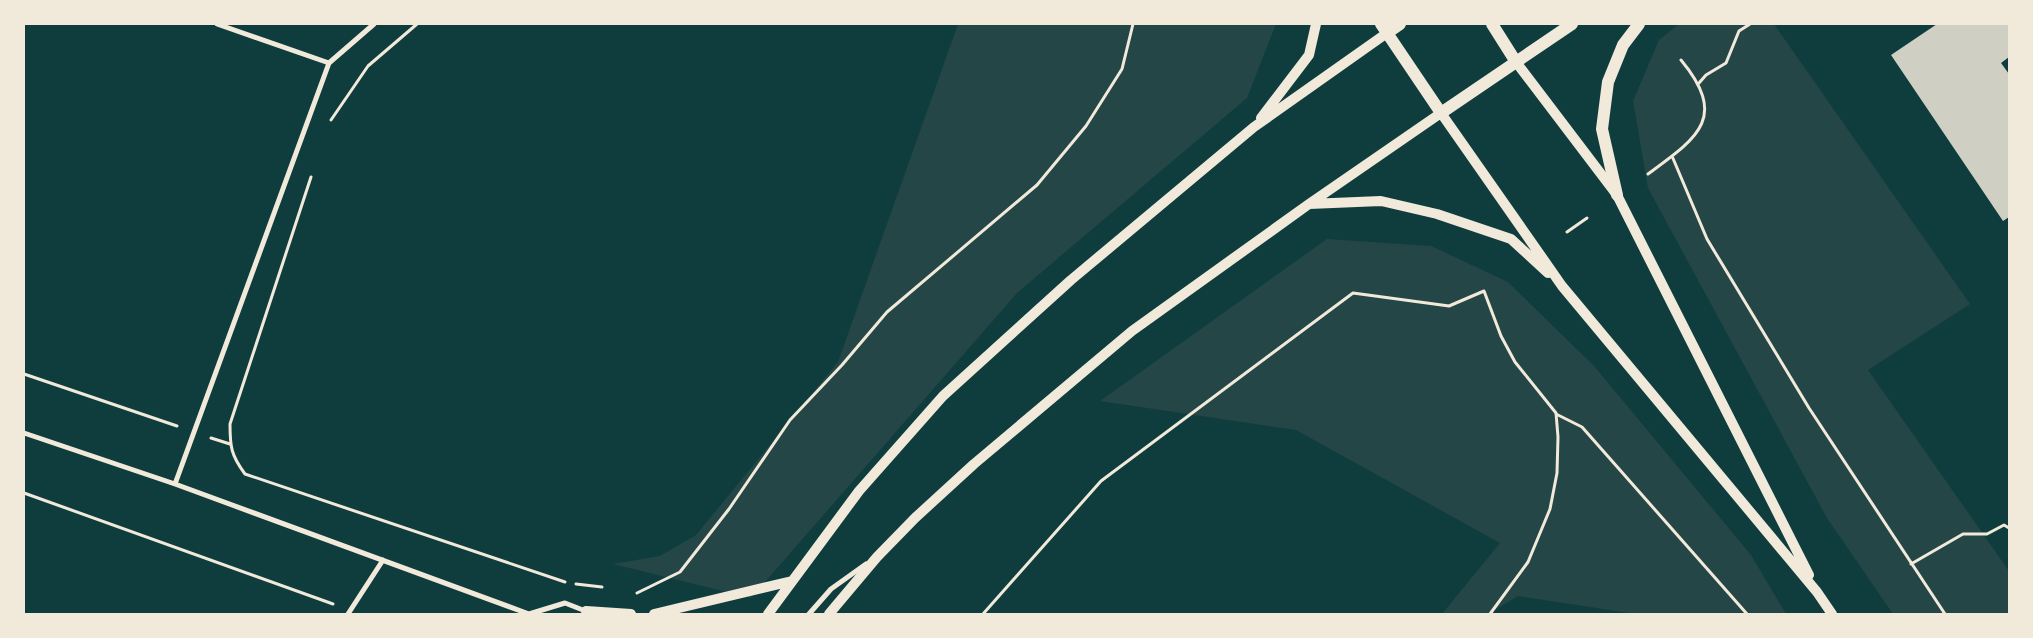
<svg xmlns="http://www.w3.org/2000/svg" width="2033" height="638" viewBox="0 0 2033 638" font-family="Literata,serif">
<rect width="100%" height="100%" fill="#0f3d3e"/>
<path fill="#244646" d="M958,24H1276L1247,98L1017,293L751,598L613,564L660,556L696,535L838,362Z
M1679,24H1774L1970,304L1868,370L2009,571V614H1893L1827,518L1648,188L1633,101L1659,40Z
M1327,239L1431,246L1508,282L1594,366L1751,555L1786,614H1636L1518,596L1488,614H1442L1500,543L1296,430L1100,401Z"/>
<path fill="#cfcfc3" d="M1937,24H2009V57L2001,63L2009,74V217L2003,221L1891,55Z"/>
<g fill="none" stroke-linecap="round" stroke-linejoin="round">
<path stroke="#f1e9da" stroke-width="3" d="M1699,83L1706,75L1726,63L1739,31L1750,24
M331,120L368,66L417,24
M1672,156L1707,239L1809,408L1945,614
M1648,174C1697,138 1729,118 1681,60
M311,177L230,424C230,447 231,455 245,474L565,582
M1567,232L1587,218
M24,374L177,426
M1556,414L1582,427L1747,614
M211,438L230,444
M24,493L333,604
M1911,564L1963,534H1987L2004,525L2009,528
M576,584L602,587
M637,593L680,572L729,509L790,420L842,365L887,312L1037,185L1086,126L1122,69L1133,24
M983,614L1101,481L1353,293L1449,306L1484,291L1501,336L1515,362L1556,413L1558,437L1557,473L1550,509L1528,562L1490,614"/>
<path stroke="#f1e9da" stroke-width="5" d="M217,24L329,63
M24,433L175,484L529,614
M175,484L329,63L374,24
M348,614L383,560
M529,614L565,603L588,612
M809,614L831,589L866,564"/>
<path stroke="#f1e9da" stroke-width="10" d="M1516,62L1617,195L1809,575
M1261,118L1309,55L1316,24
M1309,204L1381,201L1437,214L1511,239L1548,273
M586,611L631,614
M654,614L792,581
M768,614L859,491L943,396L1071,280L1254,127L1387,33
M829,614L877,557L915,518L974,464L1132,331L1309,204L1441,113L1562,286L1817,592L1832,614"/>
<path stroke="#f1e9da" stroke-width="12" d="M1381,24L1441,113L1572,24
M1492,24L1516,62
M1387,33L1400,24
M1617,195L1602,129L1608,82L1623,45L1639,24"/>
</g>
<rect width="2033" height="638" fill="none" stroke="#f1e9da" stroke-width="50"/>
</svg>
